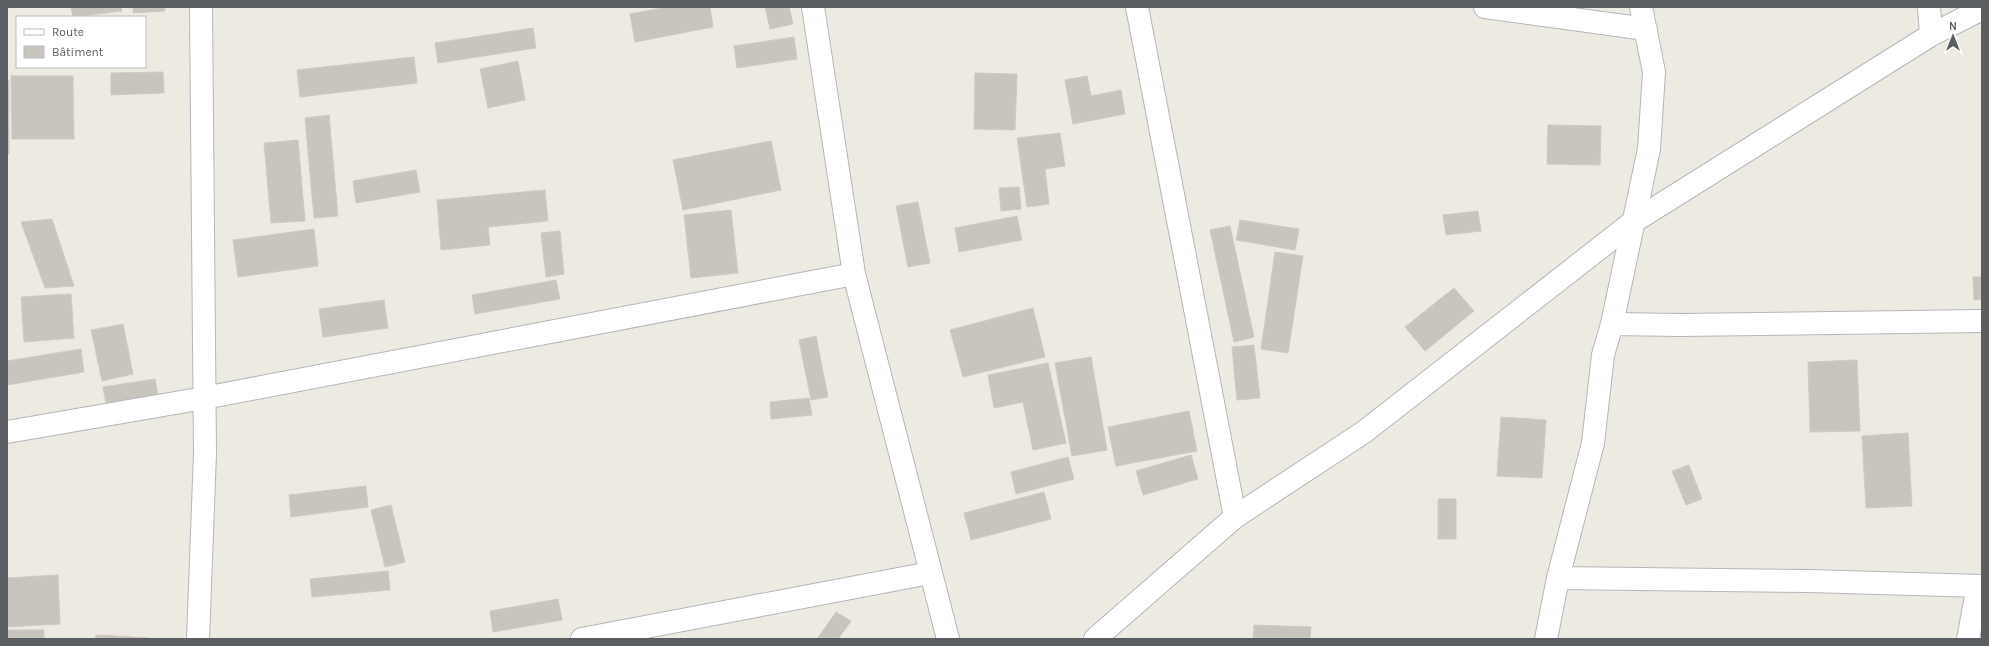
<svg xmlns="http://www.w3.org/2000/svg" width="1989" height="646" viewBox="0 0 1989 646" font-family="Karla,sans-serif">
<rect width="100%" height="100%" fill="#eceae1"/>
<path fill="#c8c4be" stroke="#d0cbc0" d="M71,7H121L122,11L73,17Z
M133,7H165V11L133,13Z
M667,7H710L713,27L635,42L630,14Z
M765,7H789L793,24L770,29Z
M533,28L536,48L438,63L435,43Z
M794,37L797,59L737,68L734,46Z
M414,57L417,83L300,97L297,70Z
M518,61L525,100L488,108L480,69Z
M163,72L164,93L111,95V73Z
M975,73L1017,74L1015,130L974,129Z
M11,76H73L74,139H12Z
M1087,76L1091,96L1121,90L1125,114L1073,124L1065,80Z
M7,80H9V154H7Z
M329,115L338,216L314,218L305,118Z
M1548,125L1601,126L1600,165L1547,164Z
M1060,133L1065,166L1045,169L1049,204L1027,207L1017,138Z
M298,140L305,221L271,223L264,143Z
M771,141L781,190L683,210L673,160Z
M416,170L420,192L356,203L353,181Z
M1019,187L1021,209L1001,211L999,188Z
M545,190L548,221L488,227L490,245L441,250L437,200Z
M918,202L930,263L908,267L896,206Z
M731,210L738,273L691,278L684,215Z
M1478,211L1481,231L1446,235L1443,215Z
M1017,216L1022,240L959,252L955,228Z
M52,219L74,286L45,288L21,222Z
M1240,220L1299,229L1295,250L1236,240Z
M1230,226L1254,337L1234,342L1210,230Z
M314,229L318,266L238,277L233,240Z
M560,231L564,274L546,277L541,233Z
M1275,252L1303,256L1288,353L1261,349Z
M1973,277H1982V299L1974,300Z
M556,280L560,299L475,314L472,295Z
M1454,288L1474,311L1425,351L1405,327Z
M71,294L74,338L24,342L21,297Z
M384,300L388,328L323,337L319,309Z
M1033,308L1045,357L963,377L950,330Z
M123,324L133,374L102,381L91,330Z
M816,336L828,397L811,400L799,340Z
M1254,345L1260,398L1237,400L1232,347Z
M81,349L84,372L7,385V361Z
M1091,357L1107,450L1072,456L1055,363Z
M1857,360L1860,431L1810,432L1808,362Z
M1048,363L1066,443L1033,450L1023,402L994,408L988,375Z
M155,379L158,396L106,404L103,387Z
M809,398L812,415L771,419L770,402Z
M1189,411L1197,451L1116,466L1108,427Z
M1501,417L1546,420L1542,478L1497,476Z
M1908,433L1912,506L1866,508L1862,436Z
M1191,455L1198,479L1143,495L1136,471Z
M1068,457L1074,479L1016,494L1011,472Z
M1689,465L1702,499L1686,505L1672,471Z
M366,486L368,507L291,517L289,495Z
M1044,492L1051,519L971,540L964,513Z
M1438,499H1456V539H1438Z
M391,505L405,562L385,567L371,510Z
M388,571L390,590L312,597L310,579Z
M58,575L60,624L7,627V578Z
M558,599L562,620L493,632L490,611Z
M836,612L851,621L838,639H817Z
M1254,625L1311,627L1310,639H1253Z
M7,630H44V639H7Z
M96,635L150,638V639H95Z"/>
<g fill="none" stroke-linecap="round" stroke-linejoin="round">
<g stroke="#b4b7bb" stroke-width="24">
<path id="minor" d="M813,7L854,274L948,639
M1137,7L1235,517
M1485,7L1646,29
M1929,7L1931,35
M1612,324L1681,325L1982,321
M7,432L204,398L854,274
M1558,578L1809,581L1982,586
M198,639L205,453L201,7
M582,639L930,573
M1095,639L1235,517L1364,432L1633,222L1931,35L1982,9
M1546,639L1558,578L1593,443L1603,355L1612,324L1649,149L1654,72L1641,7
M1968,639L1978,586"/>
</g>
<use href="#minor" stroke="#fff" stroke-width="22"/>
</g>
<rect width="1989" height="646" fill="none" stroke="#5a5d62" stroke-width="16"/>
<rect x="16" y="16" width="130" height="52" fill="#ffffff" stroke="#bdbec0"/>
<rect x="24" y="29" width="20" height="6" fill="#ffffff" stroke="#bdbec0"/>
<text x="52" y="36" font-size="12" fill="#5a5d62">Route</text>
<rect x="24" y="46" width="20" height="12" fill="#c8c4be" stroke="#bdbec0"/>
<text x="52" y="56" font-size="12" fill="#5a5d62">Bâtiment</text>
<g transform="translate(1953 36)" stroke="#ffffff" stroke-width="3" paint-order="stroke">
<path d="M0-3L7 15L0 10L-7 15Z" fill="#5a5d62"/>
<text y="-6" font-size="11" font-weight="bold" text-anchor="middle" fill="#5a5d62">N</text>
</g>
</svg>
